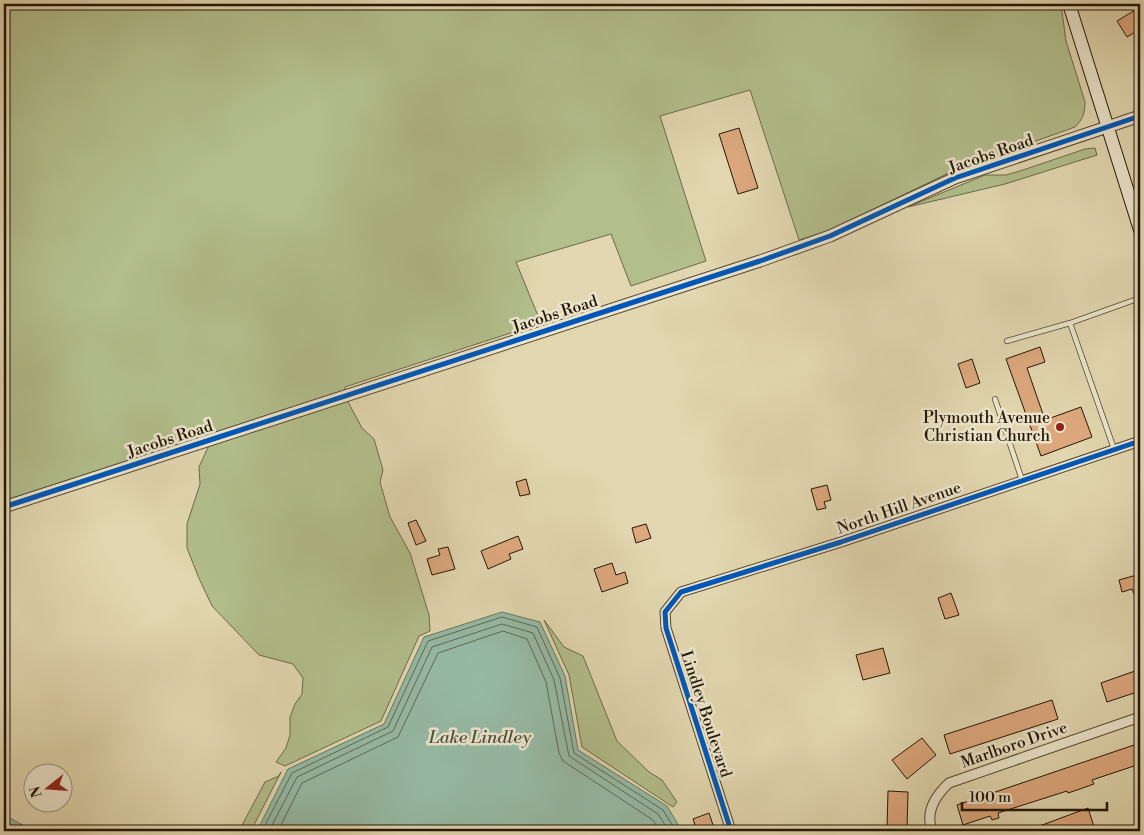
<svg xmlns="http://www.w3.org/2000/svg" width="1144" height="835" viewBox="0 0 1144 835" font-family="'Libre Bodoni',serif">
<rect width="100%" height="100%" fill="#e2d7b0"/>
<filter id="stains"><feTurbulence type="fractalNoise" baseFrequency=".004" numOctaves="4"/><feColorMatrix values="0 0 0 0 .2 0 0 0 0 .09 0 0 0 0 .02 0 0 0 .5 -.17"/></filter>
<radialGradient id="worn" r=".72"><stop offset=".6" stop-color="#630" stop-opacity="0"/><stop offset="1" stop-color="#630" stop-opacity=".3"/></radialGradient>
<path fill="#b2be8c" stroke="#6a6a48" d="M4,4H1061L1066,41L1085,102C1085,113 1083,119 1075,127L955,170L832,229L799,240L750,90L660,116L706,261L631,286L611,234L516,262L541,323L345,387V390L4,501Z
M1095,148L1097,155L1005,184L908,207L985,175H1006L1020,171L1085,149Z
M347,400L362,428L374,439L383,470L380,482L390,517L410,553L429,615L430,631L419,636L381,721L285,766L276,762L286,748L290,735V717L295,704L302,694L303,678L293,664L259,655L212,606L198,576L187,548V524L200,484L199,467L209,445Z
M544,620L564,647L583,656L617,741L649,772L662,780L677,802L673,807L582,747L569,675Z
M281,772L251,831H239L265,782L279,776Z"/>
<path fill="#96baa5" stroke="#687865" d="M502,612L540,622L565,676L578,750L667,806L682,831H257L288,769L384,724L424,637Z
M4,815L34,831H4Z"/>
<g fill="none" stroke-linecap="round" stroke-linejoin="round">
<path stroke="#5c6855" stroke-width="1" d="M262,831L292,773L388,727L428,641L502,617L537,627L560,678L574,753L663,810L676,831
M269,831L297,777L393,731L432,647L502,624L533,633L554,680L569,756L658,814L669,831
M278,831L302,783L398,737L438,653L503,631L527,639L546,682L559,753L563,761L653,820L660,831"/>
</g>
<path fill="#dda87e" stroke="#231505" d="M1140,7V29L1127,37L1117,21Z
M739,128L758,188L738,194L719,134Z
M1040,347L1045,362L1027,368L1045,420L1081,407L1092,437L1041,456L1006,359Z
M972,359L980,383L966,388L958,364Z
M526,479L530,494L520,496L516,482Z
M827,485L831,500L824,502L826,508L817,510L811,489Z
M416,520L426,541L416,545L408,523Z
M646,524L651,538L636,543L632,528Z
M518,536L523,549L509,554L511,559L488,569L481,551Z
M448,547L455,569L432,575L427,559L440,555L438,549Z
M612,563L616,575L625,572L628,583L602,592L594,569Z
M1140,574V592L1134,594L1132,589L1122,592L1119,580Z
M951,593L959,615L945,619L938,598Z
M883,648L890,673L863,680L856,655Z
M1135,671L1140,691L1107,702L1101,683Z
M1052,700L1058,719L950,754L944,735Z
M922,738L936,755L907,779L892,760Z
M1140,743V764L1092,780L1094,784L1077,790L1068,793L1067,791L998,813L999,818L992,820L990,816L963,825L957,805Z
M888,791L908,792L907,829L887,828Z
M1088,808L1094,827L1082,831H1026Z
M709,813L715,831H697L693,819Z"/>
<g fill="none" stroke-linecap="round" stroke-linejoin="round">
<g stroke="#534630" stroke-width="6">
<path id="service" d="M1070,323L1114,449
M1007,341L1070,323L1140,298
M995,399L1022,480"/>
</g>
<g stroke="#534630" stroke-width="11">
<path id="minor" d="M731,831L666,628L665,612L681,592L841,542L1140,441
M932,831C925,812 935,796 949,783L1140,717"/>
</g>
<g stroke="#534630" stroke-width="13">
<path id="tertiary" d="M4,507L760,261L830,236L955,178L1140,116"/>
</g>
<g stroke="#231505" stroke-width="14">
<path id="secondary" d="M1069,4L1140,230"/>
</g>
<use href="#service" stroke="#ece5cc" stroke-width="4.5"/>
<use href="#minor" stroke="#ece5cc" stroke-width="9"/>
<use href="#tertiary" stroke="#ece5cc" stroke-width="11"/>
<use href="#secondary" stroke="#ece5cc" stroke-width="12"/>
<g stroke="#ece5cc" stroke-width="8">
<path id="cycleway" d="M4,507L760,261L830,236L955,178L1140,116
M731,831L666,628L665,612L681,592L841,542L1140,441"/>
</g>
<use href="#cycleway" stroke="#0057b8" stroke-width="5"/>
</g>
<circle fill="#8f2418" stroke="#ece5cc" stroke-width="2" cx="1060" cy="427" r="5"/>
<g text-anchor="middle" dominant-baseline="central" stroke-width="5" stroke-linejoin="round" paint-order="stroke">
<g font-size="16" fill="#231505" stroke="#ece5cc">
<text transform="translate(991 154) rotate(-19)">Jacobs Road</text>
<text transform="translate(555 314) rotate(-18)">Jacobs Road</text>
<text transform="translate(170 439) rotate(-18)">Jacobs Road</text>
<text transform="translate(899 508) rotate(-19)">North Hill Avenue</text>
<text transform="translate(706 714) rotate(72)">Lindley Boulevard</text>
<text transform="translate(1014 745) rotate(-19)">Marlboro Drive</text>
</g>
<g font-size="16" fill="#231505" stroke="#ece5cc" text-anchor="end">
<text x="1050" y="418">Plymouth Avenue<tspan x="1050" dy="18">Christian Church</tspan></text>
</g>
<g font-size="18" font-style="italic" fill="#4b4f3d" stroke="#ece5cc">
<text x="480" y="737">Lake Lindley</text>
</g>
</g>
<rect width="1144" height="835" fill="none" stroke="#e2d7b0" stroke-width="20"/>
<rect x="5" y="5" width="1134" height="825" fill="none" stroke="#231505" stroke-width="2.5"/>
<rect x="10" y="10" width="1124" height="815" fill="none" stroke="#231505"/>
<g transform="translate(48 788) rotate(253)"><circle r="24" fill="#ece5cc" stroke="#9c927c"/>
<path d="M0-4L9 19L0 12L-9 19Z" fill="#8f2418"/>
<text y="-8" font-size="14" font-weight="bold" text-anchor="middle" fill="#231505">N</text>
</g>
<path d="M962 802v8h145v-8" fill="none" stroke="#231505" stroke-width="2.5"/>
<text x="969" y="802" font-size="15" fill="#231505" stroke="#ece5cc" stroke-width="4" paint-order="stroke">100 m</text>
<rect width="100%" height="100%" filter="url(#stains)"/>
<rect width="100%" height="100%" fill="url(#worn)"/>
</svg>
